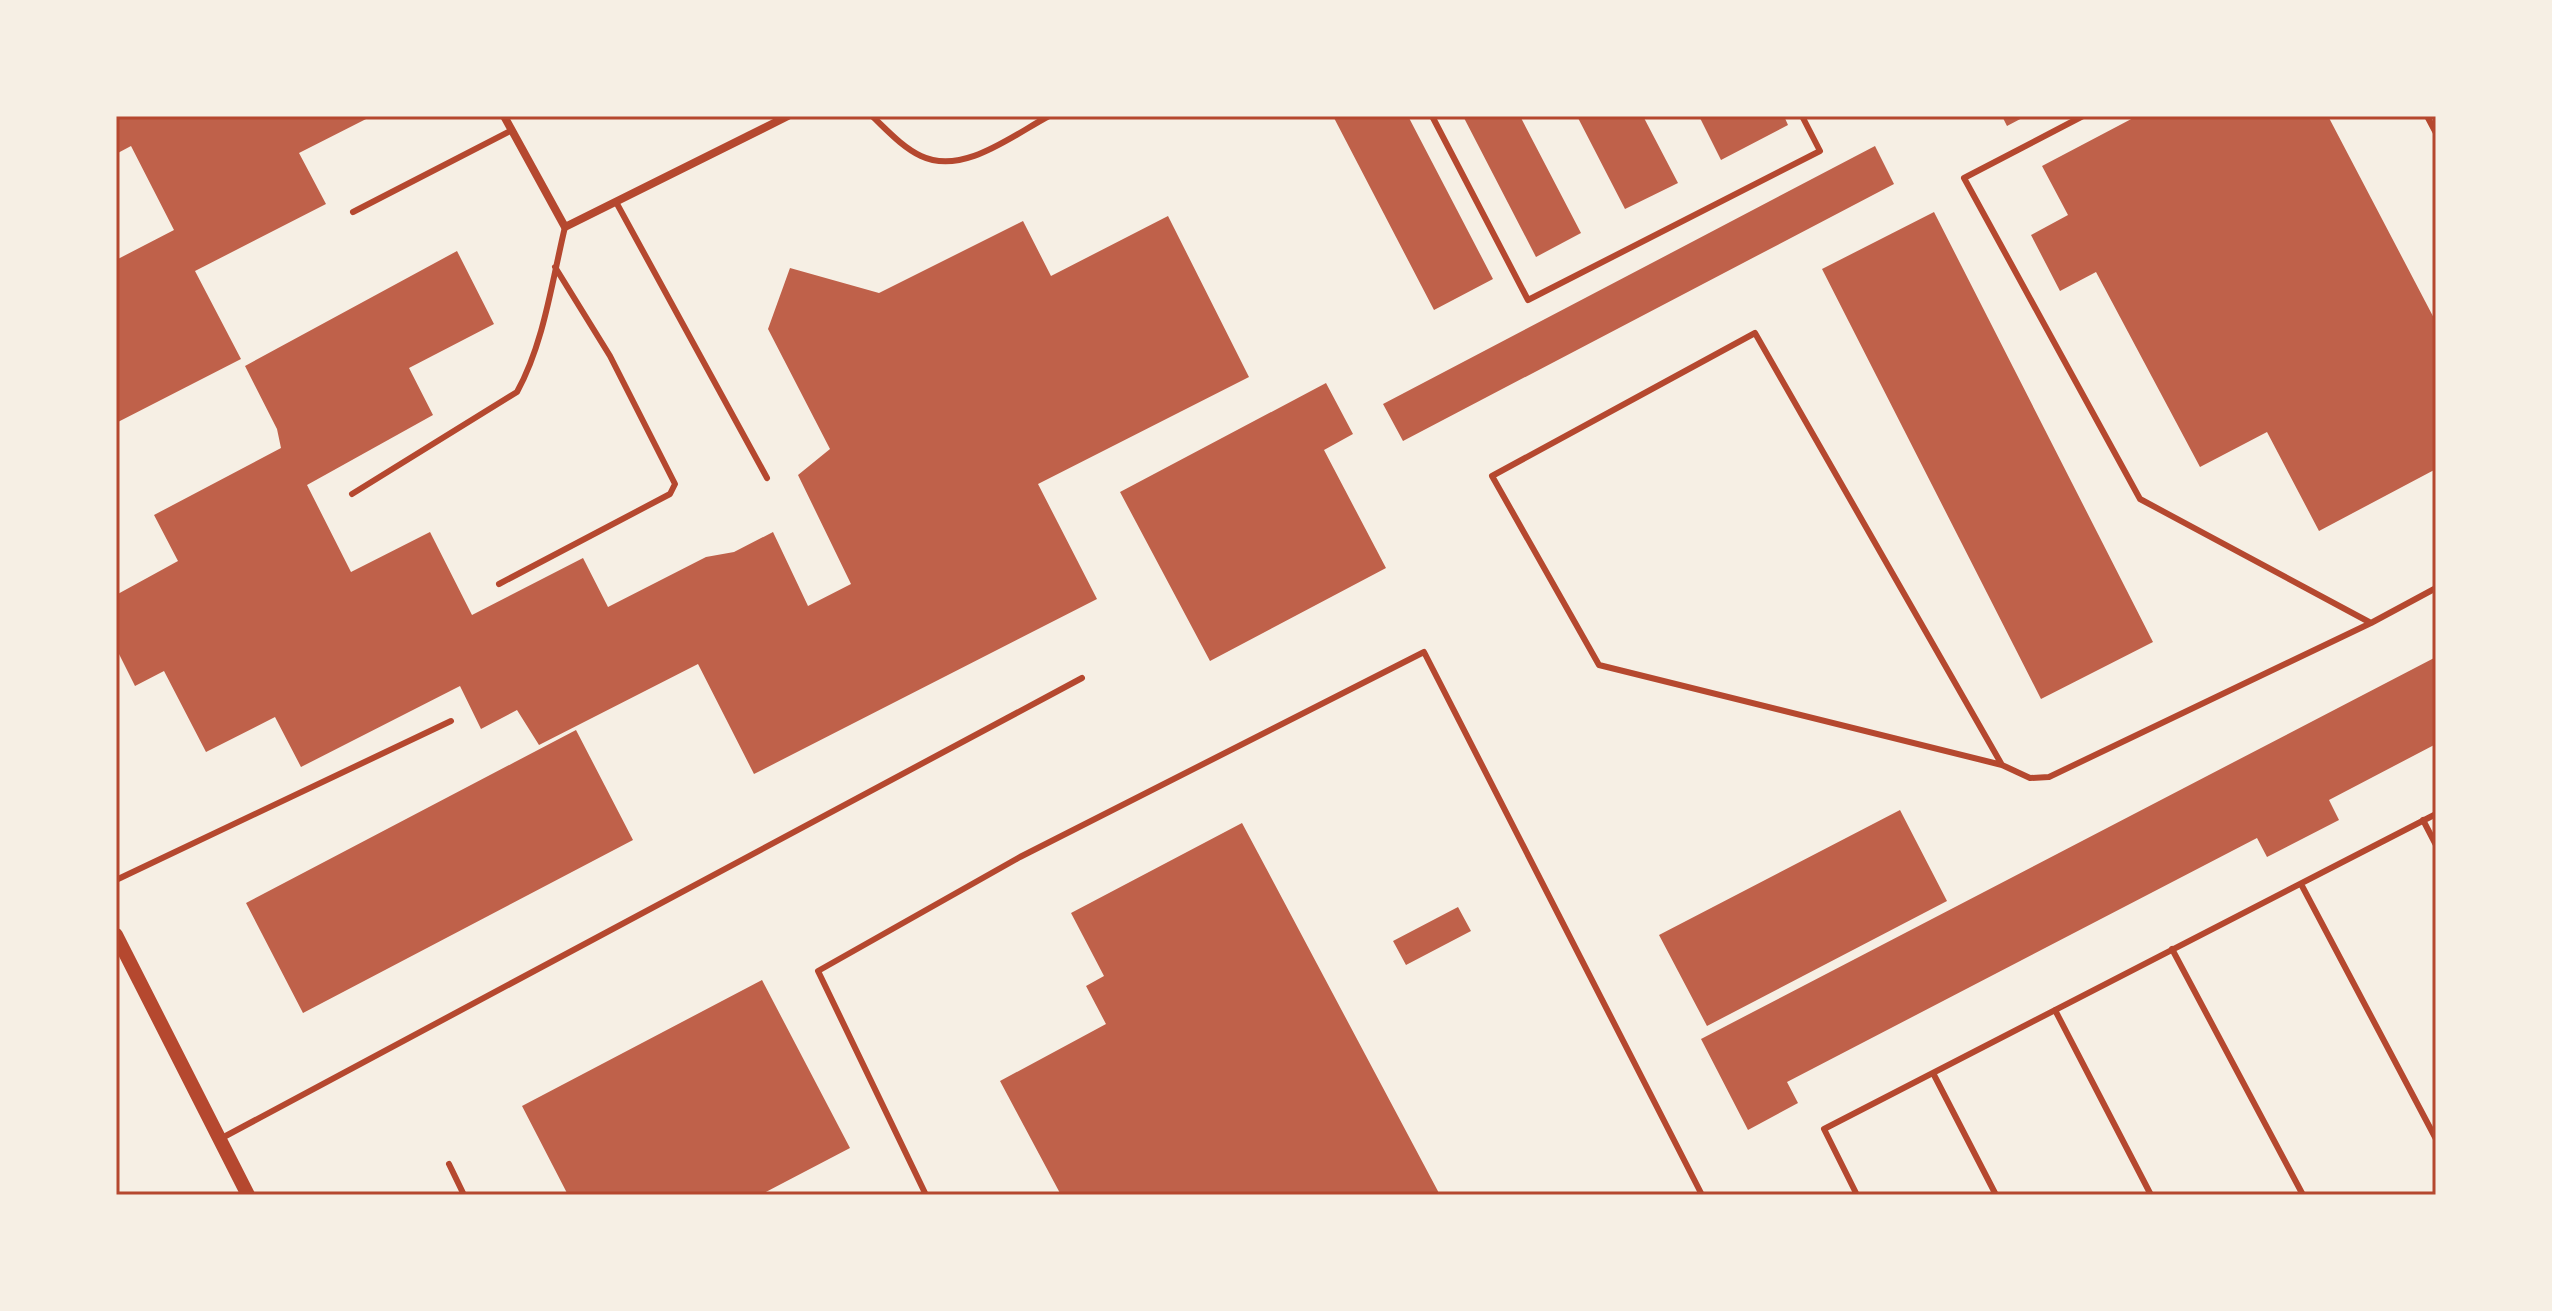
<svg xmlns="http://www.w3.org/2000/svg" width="2552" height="1311" viewBox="0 0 2552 1311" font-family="'IBM Plex Sans',sans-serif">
<rect width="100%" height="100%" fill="#f6efe4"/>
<path fill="#bf614a" d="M116,116H372L299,153L326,204L195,271L241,359L116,423V260L174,230L131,146L116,154Z
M1333,116H1408L1493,279L1434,310Z
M1463,116H1520L1581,233L1536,257Z
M1577,116H1643L1678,183L1625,209Z
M1699,116H1784L1788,125L1721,160Z
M2002,116H2026L2007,126Z
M2137,116H2328L2436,322V469L2319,531L2267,432L2200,467L2096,272L2060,291L2031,235L2068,215L2042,166Z
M1875,146L1894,184L1403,441L1383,404Z
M1934,212L2153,642L2041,699L1822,269Z
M1168,216L1249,377L1038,484L1097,599L754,774L698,664L539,745L517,710L481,729L460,686L301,767L275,717L206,752L164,671L135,686L116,648V595L178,561L154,515L281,448L277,429L245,366L457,251L494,324L409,368L433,415L307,485L351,572L430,532L472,615L583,558L608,607L706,557L734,552L773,532L808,606L851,584L798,475L830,449L768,329L790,268L879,293L1023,221L1051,276Z
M1326,383L1353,434L1324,450L1386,568L1210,661L1120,492Z
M2436,657V744L2329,800L2339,820L2267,857L2257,838L1787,1082L1798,1103L1748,1130L1701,1039Z
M576,730L633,840L303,1013L246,903Z
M1900,810L1947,901L1707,1026L1659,935Z
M1242,823L1440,1195H1061L1000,1081L1106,1024L1086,986L1104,976L1071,913Z
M1458,907L1471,931L1406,965L1393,941Z
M762,980L850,1148L760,1195H568L522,1106Z"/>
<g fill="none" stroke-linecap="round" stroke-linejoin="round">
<path stroke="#b5482f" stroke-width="6" d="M872,116C887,130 902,147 921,156C963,176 1013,135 1049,116
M1432,116L1528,300L1820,151L1802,116
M2083,116L1964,178L2140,499L2371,623L2436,588
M2427,116L2436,133
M616,202L767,478
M353,212L512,130
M352,494L517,392C544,343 552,281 565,227
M499,584L670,494L675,484L610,356L555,267
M2002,765L1755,333L1492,476L1599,665L2002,765L2030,778L2049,777L2371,623
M2423,820L2436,845
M116,880L451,721
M2301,884L2436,1139
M2172,949L2303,1195
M2055,1010L2151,1195
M1933,1073L1996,1195
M220,1139L1082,678
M449,1164L464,1195
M926,1195L818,971L1020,857L1424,652L1702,1195
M1857,1195L1824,1129L2436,814"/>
<path stroke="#b5482f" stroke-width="8" d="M504,116L565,227L788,116"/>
<path stroke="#b5482f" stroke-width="14" d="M116,935L248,1195"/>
</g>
<rect width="2552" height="1311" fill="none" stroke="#f6efe4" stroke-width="236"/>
<rect x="118" y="118" width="2316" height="1075" fill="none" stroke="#b5482f" stroke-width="3"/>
</svg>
